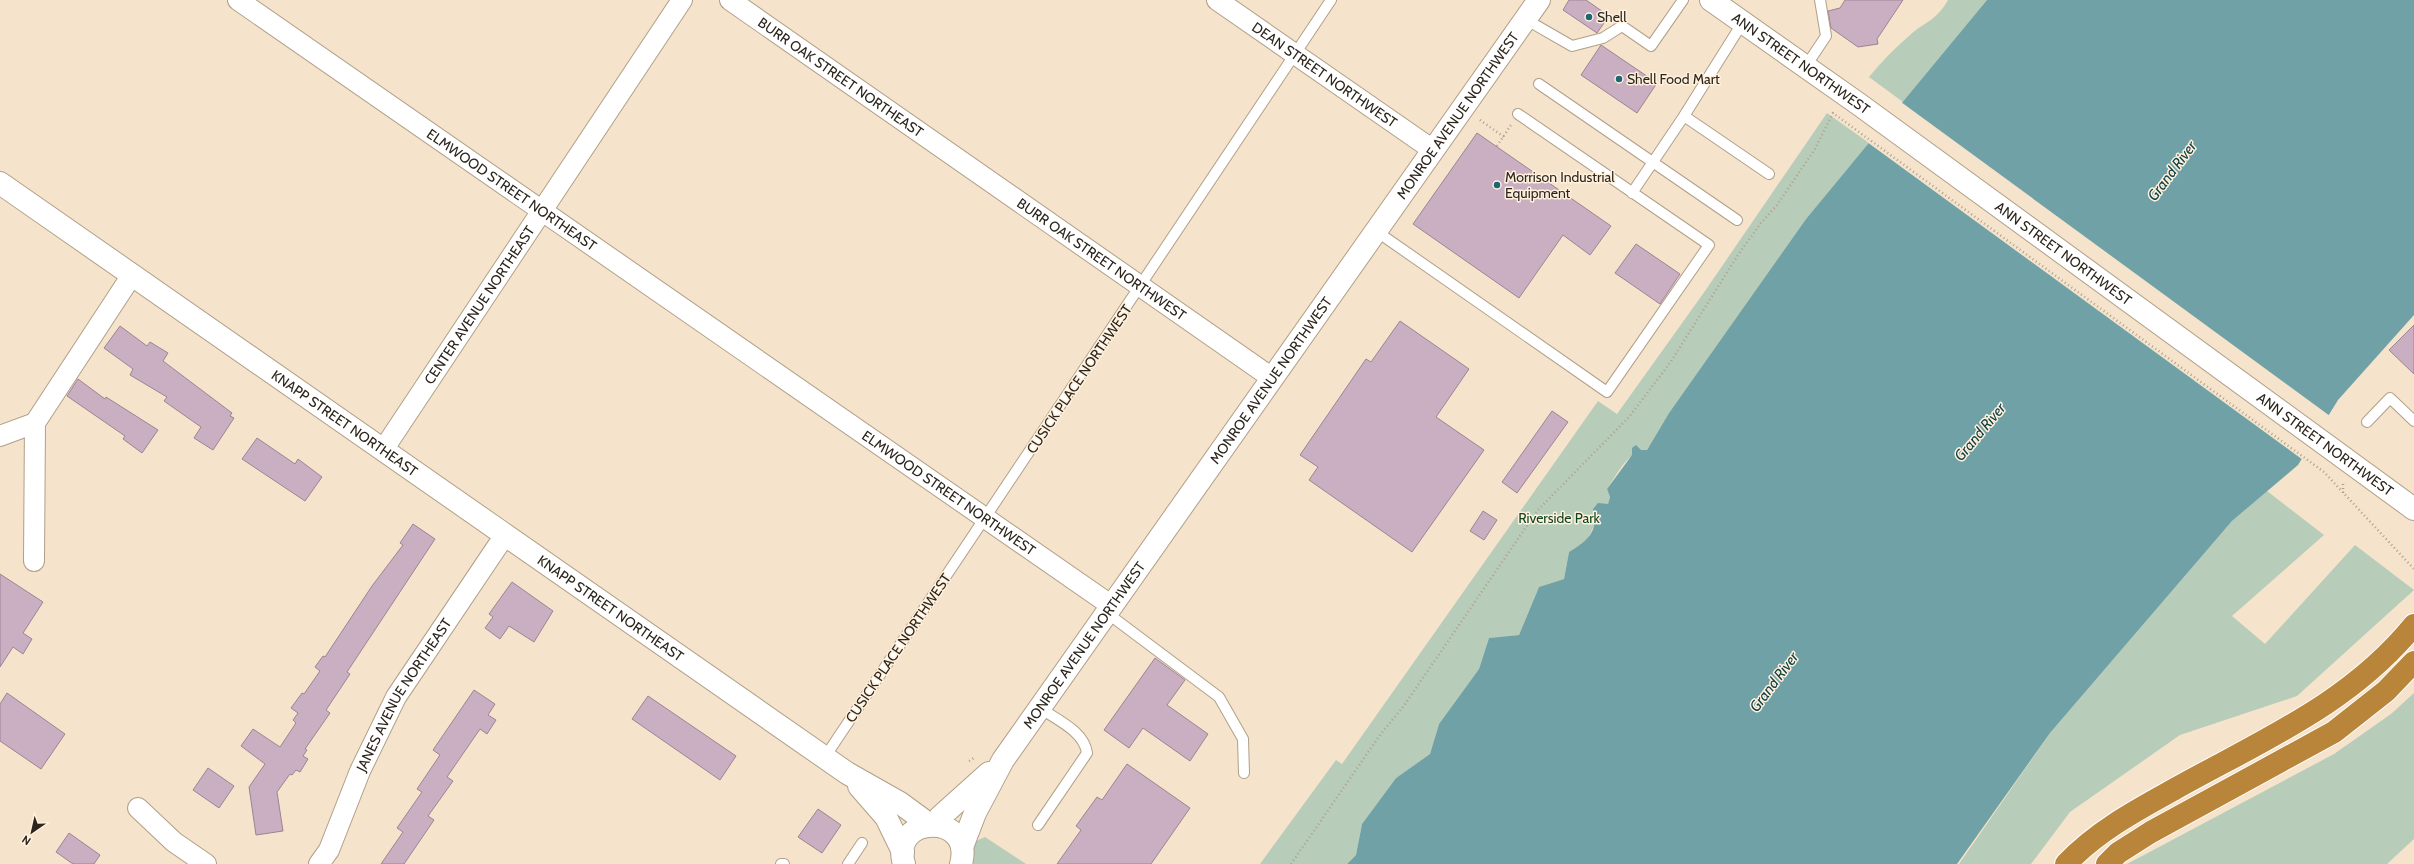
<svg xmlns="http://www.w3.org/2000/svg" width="2414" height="864" viewBox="0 0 2414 864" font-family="Cabin,sans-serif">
<rect width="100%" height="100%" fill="#f5e3cb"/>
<path fill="#b7cdb9" d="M1948,0H1987L1903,102L1869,77C1881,62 1895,48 1910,35C1926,21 1936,21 1948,0Z
M1827,113L1869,143L1806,219L1669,413L1647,450C1629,449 1616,476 1607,489L1610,497L1608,504L1596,521L1587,541L1569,552L1564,579L1539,587L1519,635L1489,638L1479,669L1439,724L1430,754L1396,778L1362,824L1356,855L1347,864H1260L1336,760L1342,764L1598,401L1617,414L1705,291Z
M2267,491L2324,535L2232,616L2265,644L2355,545L2414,590L2297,696L2180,735L2070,812L2031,864H1959L2050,733L2232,521Z
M2414,693V839L2387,864H2127L2334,754L2391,714Z
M985,837L1026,864H967L972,839L976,841Z"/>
<path fill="#6fa1a6" d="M1987,0H2414V315L2338,400L2298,465L2232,521L2050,733L1957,864H1347L1356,855L1362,824L1396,778L1430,754L1439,724L1479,669L1489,638L1519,635L1539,587L1564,579L1569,552C1587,541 1599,532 1593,509L1598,503L1608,504L1610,497L1607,489L1632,455V448L1636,445L1641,450H1647L1669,413L1806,219Z"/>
<path fill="#f5e3cb" d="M1901,102L2330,416L2303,460L1867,142Z"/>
<path fill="#c9afc1" stroke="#9d8495" d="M1569,0H1586L1609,16L1597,33L1563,10Z
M1845,0H1903L1877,39L1878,44L1858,47L1831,28L1828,11L1840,8Z
M1601,45L1657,83L1637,113L1581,75Z
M1477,133L1611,226L1590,255L1563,235L1519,298L1413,224Z
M1636,244L1680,274L1660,304L1615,273Z
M1400,321L1469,369L1436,417L1484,450L1412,552L1309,480L1318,467L1300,455L1366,359L1371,362Z
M2414,325V374L2389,350Z
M120,326L147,346L150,342L168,353L163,361L232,413L230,416L234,418L213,450L194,438L201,427L164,401L167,397L130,375L133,369L104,348Z
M78,379L105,399L106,397L158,430L142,453L123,439L125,436L67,396Z
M1552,411L1568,422L1517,493L1502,482Z
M257,438L295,464L298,459L322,477L305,501L242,459Z
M1483,511L1497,520L1484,540L1470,531Z
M413,524L435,539L347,672L350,674L326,710L330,713L305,749L307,750L303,756L308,759L300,772L296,770L292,775L290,774L277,792L283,831L256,835L249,787L265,764L241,746L253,729L280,747L296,723L293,720L298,713L291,708L302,693L304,694L320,671L315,667L323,656L325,657L372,586L403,545L400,543Z
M0,574L43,602L23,633L32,639L23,654L13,647L0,667Z
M512,582L553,611L534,642L509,626L500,639L485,628L493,617L489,614Z
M1155,658L1185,680L1167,705L1208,734L1190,761L1143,728L1129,748L1104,730Z
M474,690L495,704L488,715L496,720L487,734L480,729L447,777L453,781L428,816L434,820L404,864H381L403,832L397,828L422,792L417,789L440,755L433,750Z
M7,693L65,734L41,769L0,741V704Z
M648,696L736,756L720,780L632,719Z
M1127,764L1190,808L1151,864H1057L1081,830L1076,826L1097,797L1102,800Z
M208,768L234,786L219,808L193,790Z
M818,809L841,825L822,853L798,837Z
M69,833L100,855L94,864H73L56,852Z"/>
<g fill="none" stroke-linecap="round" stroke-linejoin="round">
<g stroke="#b0a089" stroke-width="12">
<path id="lane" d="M1525,19L1572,46L1603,38L1622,26L1651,46L1683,0
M1806,66L1826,36L1820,0
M1539,84L1737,220
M1684,116L1769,174
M1632,193L1684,116L1743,22
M1376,231L1607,392L1709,245L1518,114
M2367,422L2390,398L2414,421
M1107,613L1219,697L1243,739L1244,773
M825,757L1331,0
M1038,825L1087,753C1084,731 1057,720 1040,708
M781,864H784
M848,864L862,843"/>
</g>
<g stroke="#b0a089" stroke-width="22">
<g id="street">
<path id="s1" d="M238,0L1112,606"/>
<path id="s2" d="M730,0L1272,378"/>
<path id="s3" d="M1217,0L1433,150"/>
<path d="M35,423L132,275"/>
<path d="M0,436L35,423"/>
<path id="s4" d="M383,450L682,0"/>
<path d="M34,561L35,423"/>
<path d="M138,808L174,842L206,864"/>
<path id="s5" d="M319,864L329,850L360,771L396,697L505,535"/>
</g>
</g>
<g stroke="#b0a089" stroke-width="24">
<g id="secondary">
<path id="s6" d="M1711,0L1860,105L2414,509"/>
<path id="s7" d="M0,183L847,773L900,803L930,825"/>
<path d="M859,786L886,817L903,852"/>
<path d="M936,825L940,817L989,773"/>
<path id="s8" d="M962,847L975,813L1003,760L1539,0"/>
<path d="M904,864C889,814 975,812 961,864"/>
</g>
</g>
<g stroke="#fff" stroke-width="24">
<path id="highway" d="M2066,864C2096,832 2135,811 2173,790C2260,741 2349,705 2414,625
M2107,864L2118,853L2151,832L2334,732L2386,691L2414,662"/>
</g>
<path stroke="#aea08d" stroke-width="2.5" stroke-dasharray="1 3" stroke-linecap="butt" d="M1480,120L1504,137
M1497,146L1511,125
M2343,493V482
M969,761L974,758
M1291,864L1380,735L1403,707L1537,511L1629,417L1670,363L1738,255L1761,223L1777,205L1815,149L1833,113L2324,472L2414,569"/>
<use href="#lane" stroke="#fff" stroke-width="10"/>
<use href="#street" stroke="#fff" stroke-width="20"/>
<use href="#secondary" stroke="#fff" stroke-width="22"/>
<use href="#highway" stroke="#b9853b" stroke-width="22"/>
</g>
<g fill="#1d6673" stroke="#fff1dd" stroke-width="1.5">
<circle cx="1589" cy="17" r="4"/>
<circle cx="1619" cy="79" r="4"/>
<circle cx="1497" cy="185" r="4"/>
</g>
<g text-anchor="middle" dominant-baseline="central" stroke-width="3" stroke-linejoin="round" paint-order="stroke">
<g font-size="14" fill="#2b251c" stroke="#fff1dd" text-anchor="start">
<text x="1597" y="17">Shell</text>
<text x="1627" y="79">Shell Food Mart</text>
<text x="1505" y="177">Morrison Industrial<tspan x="1505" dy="16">Equipment</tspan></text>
</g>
<g font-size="14" fill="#2b251c" stroke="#fff1dd">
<text stroke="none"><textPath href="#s6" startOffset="110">ANN STREET NORTHWEST</textPath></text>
<text stroke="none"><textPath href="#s3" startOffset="131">DEAN STREET NORTHWEST</textPath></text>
<text stroke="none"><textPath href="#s2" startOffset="135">BURR OAK STREET NORTHEAST</textPath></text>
<text stroke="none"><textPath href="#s8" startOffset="885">MONROE AVENUE NORTHWEST</textPath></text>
<text stroke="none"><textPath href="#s1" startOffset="333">ELMWOOD STREET NORTHEAST</textPath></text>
<text stroke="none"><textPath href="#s6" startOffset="434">ANN STREET NORTHWEST</textPath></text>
<text stroke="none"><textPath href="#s2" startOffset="453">BURR OAK STREET NORTHWEST</textPath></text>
<text stroke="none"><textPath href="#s4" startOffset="174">CENTER AVENUE NORTHEAST</textPath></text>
<text transform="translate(1079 379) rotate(-56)">CUSICK PLACE NORTHWEST</text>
<text stroke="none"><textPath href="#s8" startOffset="561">MONROE AVENUE NORTHWEST</textPath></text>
<text stroke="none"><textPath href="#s7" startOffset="420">KNAPP STREET NORTHEAST</textPath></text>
<text stroke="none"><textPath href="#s6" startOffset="758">ANN STREET NORTHWEST</textPath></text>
<text stroke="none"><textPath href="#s1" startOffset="865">ELMWOOD STREET NORTHWEST</textPath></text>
<text stroke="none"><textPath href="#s7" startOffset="744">KNAPP STREET NORTHEAST</textPath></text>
<text stroke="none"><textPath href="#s8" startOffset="237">MONROE AVENUE NORTHWEST</textPath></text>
<text transform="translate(898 648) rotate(-56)">CUSICK PLACE NORTHWEST</text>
<text stroke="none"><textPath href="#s5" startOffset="190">JANES AVENUE NORTHEAST</textPath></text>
</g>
<g font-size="14" fill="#134620" stroke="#fff1dd">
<text x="1559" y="518">Riverside Park</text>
</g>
<g font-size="15" font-style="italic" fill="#114044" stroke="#fff1dd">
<text transform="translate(2172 171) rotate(-53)">Grand River</text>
<text transform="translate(1980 432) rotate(-50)">Grand River</text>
<text transform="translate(1774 682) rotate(-53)">Grand River</text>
</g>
</g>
<g transform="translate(32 832) rotate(214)" stroke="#fff1dd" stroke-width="3" paint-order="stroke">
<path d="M0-3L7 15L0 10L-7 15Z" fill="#2b251c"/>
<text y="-6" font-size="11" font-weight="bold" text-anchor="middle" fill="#2b251c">N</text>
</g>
</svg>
